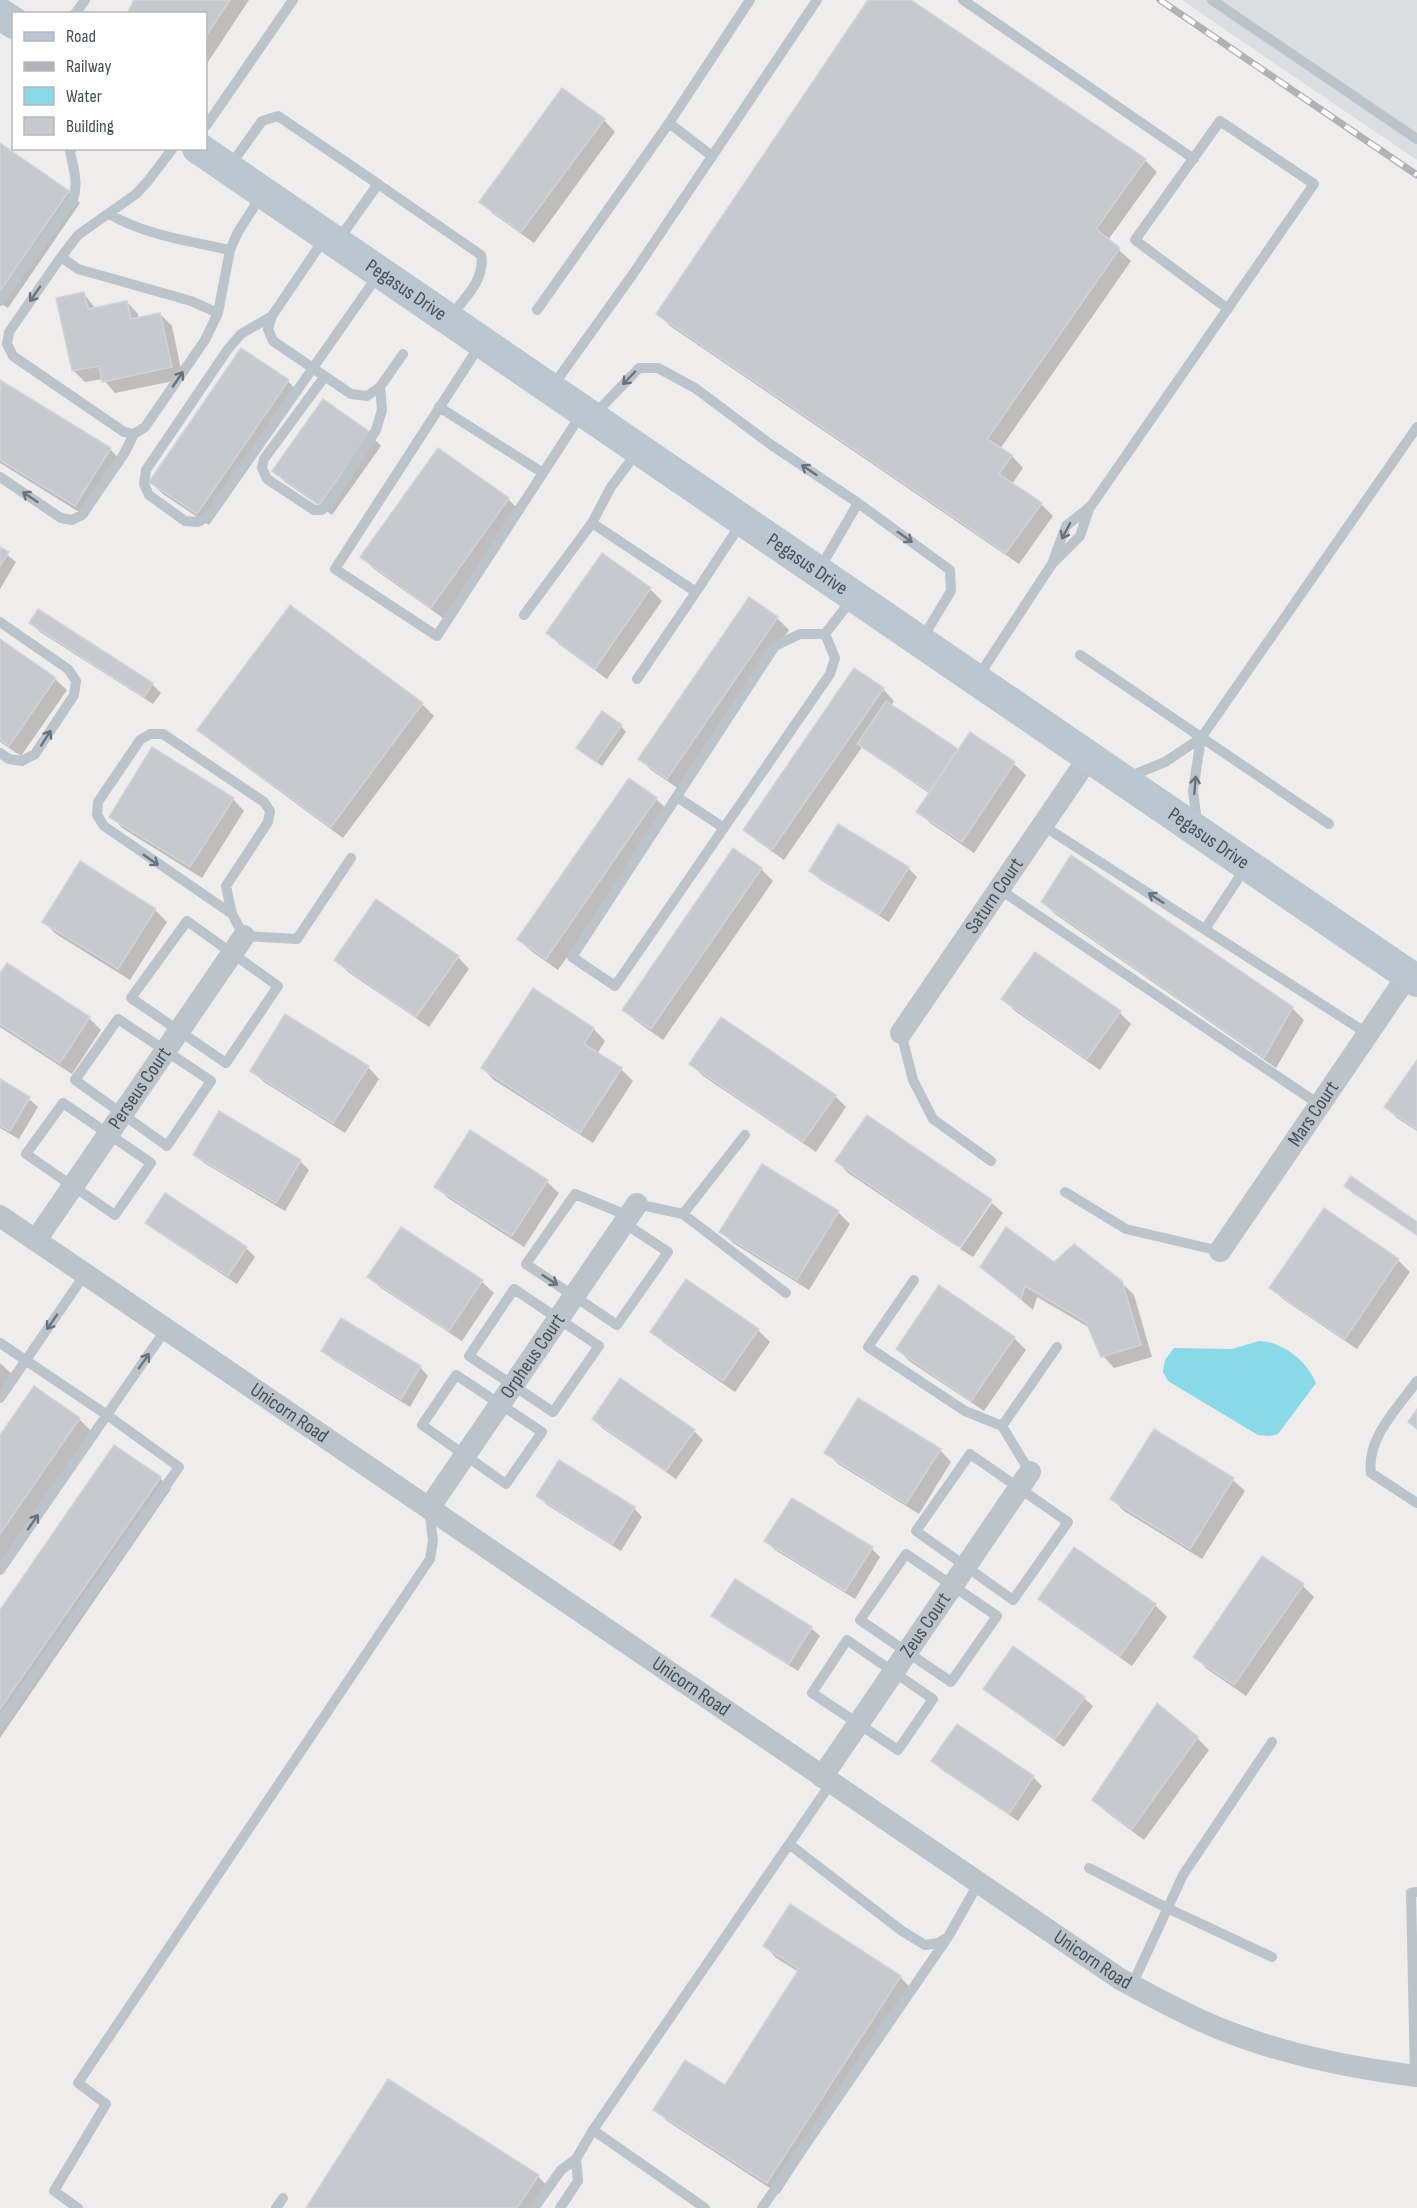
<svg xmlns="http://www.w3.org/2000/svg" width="1417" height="2208" viewBox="0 0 1417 2208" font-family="'Sofia Sans Condensed',sans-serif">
<rect width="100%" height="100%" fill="#efecec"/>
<path fill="#dbdee1" d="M1182,0H1417V160L1265,57Z"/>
<path fill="#89d9e8" d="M1259,1341C1282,1341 1308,1362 1316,1383L1278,1434L1270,1436L1258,1435L1168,1381L1163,1372L1165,1360L1174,1348L1232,1349Z"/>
<path fill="#0003" d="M136,0H249L206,65V14Z
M870,0H908L1145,160L1157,172L1108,240L1131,261L1000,449L1012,456L1023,468L1012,484L1041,504L1053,516L1019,564L670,326L658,314Z
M604,120L615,132L534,243L492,213L481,201Z
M0,145L68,192L80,203L8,308L0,303Z
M84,294L96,309L127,302L138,314L139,319L160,314L172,326L183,379L115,393L103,379L85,382L73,370Z
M288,381L299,393L209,525L163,494L151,482Z
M0,382L110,449L121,461L87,517L0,463Z
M370,434L381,446L332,515L285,482L274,471Z
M508,499L520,511L443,618L374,569L362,557Z
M0,549L16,562L0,589Z
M650,589L662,601L607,679L560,645L548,633Z
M38,612L152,684L161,693L153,704L40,632L31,623Z
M777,618L789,630L679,789L651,770L640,759Z
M0,641L55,679L67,690L21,756L0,742Z
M883,689L894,701L891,706L959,751L970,734L1014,764L1026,775L974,853L930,823L918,812L930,794L862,747L784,860L757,841L745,830Z
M422,704L434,716L343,838L211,741L199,729Z
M621,726L626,732L602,766L584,753Z
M233,799L244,811L202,878L122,828L111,816Z
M656,799L668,810L558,970L531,951L519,939Z
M839,826L908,868L917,877L889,922L819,879L811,871Z
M761,869L773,881L663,1040L636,1021L624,1010Z
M1043,902L1292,1008L1304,1020L1276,1068L1055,914Z
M155,910L167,922L130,980L56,934L44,922Z
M458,957L469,969L429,1027L348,972L336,960Z
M0,976L89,1018L101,1030L72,1074L0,1027Z
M533,990L594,1029L605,1041L597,1054L621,1069L633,1081L593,1143L494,1080L482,1068Z
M1003,999L1120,1013L1131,1024L1100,1070L1015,1011Z
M1417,1062V1131L1397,1118L1386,1107Z
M691,1064L835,1096L846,1107L816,1152L703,1076Z
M368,1067L379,1079L345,1133L264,1082L252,1071Z
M0,1081L29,1099L38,1107L19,1139L0,1128Z
M219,1114L300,1161L309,1170L285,1211L204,1163L195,1154Z
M867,1117L991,1202L958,1247L848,1173L837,1161Z
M471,1132L547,1182L559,1193L524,1247L448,1198L436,1186Z
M763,1166L839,1213L850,1224L809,1290L733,1243L721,1232Z
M1346,1186L1417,1224V1235L1351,1192Z
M992,1203L1003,1213L973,1257L960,1249Z
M147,1222L246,1248L255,1257L237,1284L156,1231Z
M1398,1260L1410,1272L1357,1349L1283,1299L1271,1288Z
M1054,1263L1121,1282L1134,1295L1152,1357L1114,1368L1103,1356L1090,1328L1037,1297L1033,1310L982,1267Z
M369,1277L482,1282L494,1293L462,1341L381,1288Z
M758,1330L770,1342L735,1392L664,1343L652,1331Z
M1014,1338L1026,1350L984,1411L909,1361L898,1349Z
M323,1351L420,1367L428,1376L410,1407L332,1359Z
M0,1363L16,1378L0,1401Z
M79,1419L91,1431L0,1562V1438Z
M594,1419L694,1431L703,1440L676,1479L602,1428Z
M1155,1431L1233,1480L1245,1491L1202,1559L1124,1511L1112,1499Z
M940,1450L951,1462L919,1514L838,1464L826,1452Z
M160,1478L171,1489L0,1738V1613Z
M538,1496L634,1508L642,1517L621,1551L547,1505Z
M766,1541L872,1549L880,1557L855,1599L775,1550Z
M1074,1549L1155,1605L1167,1617L1132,1666L1052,1610L1040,1598Z
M1303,1586L1314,1597L1246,1696L1207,1669L1195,1657Z
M713,1616L811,1628L820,1636L798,1671L722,1624Z
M985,1689L1084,1698L1093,1706L1064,1747L994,1697Z
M957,1726L1033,1777L1042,1786L1018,1821L942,1770L933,1761Z
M1197,1738L1209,1750L1144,1840L1105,1811L1094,1799Z
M765,1946L900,1977L912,1989L779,2194L667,2121L655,2109L725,2087L799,1972L776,1958Z
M538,2176L549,2188L537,2208H307Z"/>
<path fill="#c6c9cf" stroke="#d0d3d8" stroke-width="1.5" d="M134,0H230L206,36V14H127Z
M868,0H911L1146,159L1096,229L1120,248L987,439L1012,455L999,474L1042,503L1006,553L656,314Z
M562,88L605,119L521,232L479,202Z
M0,143L69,191L0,291Z
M84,292L88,309L127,301L131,319L160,313L172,367L102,382L99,366L72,371L56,298Z
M241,348L289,380L197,514L149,482Z
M0,380L111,448L75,506L0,460Z
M323,399L371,433L319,505L272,471Z
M438,448L509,498L431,608L360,557Z
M0,547L9,552L0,566Z
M602,553L651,588L595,669L546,633Z
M749,597L778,617L667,779L638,759Z
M290,605L423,703L331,827L197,730Z
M38,609L153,683L144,697L29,623Z
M0,639L56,678L9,746L0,740Z
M854,668L884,688L772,850L743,830Z
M886,701L958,749L930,792L857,744Z
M602,711L622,725L596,762L576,748Z
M970,732L1015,762L962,842L916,812Z
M152,747L234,798L190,867L109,817Z
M629,778L657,798L546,959L517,939Z
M838,824L909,867L879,915L809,871Z
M733,848L762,868L651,1029L622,1010Z
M1071,855L1293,1007L1264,1058L1041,902Z
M80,861L156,909L118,969L42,922Z
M376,899L459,956L416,1017L334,960Z
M1035,952L1121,1011L1087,1059L1001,999Z
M7,963L90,1017L60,1063L0,1024V973Z
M533,988L594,1028L584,1044L622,1068L580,1133L481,1068Z
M285,1014L369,1066L333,1123L250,1071Z
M721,1017L836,1095L803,1142L689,1064Z
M1417,1060V1129L1384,1107Z
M0,1079L30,1097L10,1131L0,1126Z
M219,1111L301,1160L276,1203L193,1155Z
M867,1115L992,1200L960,1247L835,1161Z
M470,1130L548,1180L512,1236L434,1187Z
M762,1164L839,1211L797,1280L719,1232Z
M1351,1176L1417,1222V1235L1344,1186Z
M165,1193L247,1247L228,1276L145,1223Z
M1324,1208L1399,1259L1345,1339L1269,1288Z
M401,1227L483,1280L449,1331L367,1277Z
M1006,1227L1054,1262L1074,1244L1122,1281L1141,1345L1101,1357L1086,1322L1025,1286L1021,1299L980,1267Z
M686,1279L759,1329L723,1381L650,1332Z
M939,1285L1015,1337L971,1401L896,1349Z
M341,1318L421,1366L401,1399L321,1351Z
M620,1378L695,1430L666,1471L592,1419Z
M34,1386L80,1418L0,1534V1435Z
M858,1398L941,1449L906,1504L824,1453Z
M1417,1409V1429L1408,1422Z
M1154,1429L1234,1478L1190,1549L1110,1499Z
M114,1445L161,1477L0,1709V1610Z
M559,1460L635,1507L612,1544L536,1496Z
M792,1498L873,1547L845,1591L764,1541Z
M1074,1547L1156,1604L1120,1656L1038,1599Z
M1262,1556L1304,1584L1234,1685L1193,1657Z
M735,1579L812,1627L789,1664L711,1616Z
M1013,1646L1085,1697L1055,1739L983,1689Z
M1157,1703L1198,1737L1132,1829L1092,1800Z
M957,1724L1034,1776L1009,1814L931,1761Z
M790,1904L901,1976L767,2183L653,2110L685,2060L725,2085L799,1969L763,1946Z
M388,2079L539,2175L517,2208H306Z"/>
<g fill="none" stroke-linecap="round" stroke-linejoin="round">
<path stroke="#bbc4cb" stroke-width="10" d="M963,0L1194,159
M1212,0L1417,139
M75,14L85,0
M669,123L712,156
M206,126L293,0
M173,148L148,181L136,194L78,235L61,257L78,269L191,301L218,313L230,250L238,232L261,196
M230,166L262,121L278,116L378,184L337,242
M378,184L481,255C486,279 464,299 450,317
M109,214C145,235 189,241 230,250
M324,239L272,316L268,329L273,341L351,394L367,396L380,387L403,354
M61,257L9,332L7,344L13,356L124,432L134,434L145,427L205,340L218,313
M0,301L73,199C79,183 73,168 70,151L72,148
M537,310L669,123L750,0
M272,316L241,334L228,349L146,470L144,484L149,495L185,521L198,522L210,515L378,275
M480,345L335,569L437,636L582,413
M325,376L264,459L262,468L267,479L314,510H322L329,503L376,430L382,410L380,387
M552,387L633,274L817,0
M439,407L543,473
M593,416L639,368H658L695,388L770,444L858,503L950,570L951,591L922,639
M637,452L611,487L592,523L696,592L742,522
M0,477L61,518L72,520L82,515L124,454L134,434
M1052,564L1066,526L1091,506L1314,184L1220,121L1135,240L1228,309
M819,570L858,503
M524,615L592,523
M0,622L68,669L76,681L74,695L35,754L22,761L9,759L0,753
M825,634L835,658L830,674L615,986L572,957L775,646L800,634H825L852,599
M1080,655L1329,824
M978,677L1052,564L1080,536L1090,506
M637,679L696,592
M1128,777L1165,762L1201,738L1417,427
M677,797L724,828
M1197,822L1193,791L1201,738
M1042,825L1368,1034
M999,889L1320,1105
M232,914L104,826L97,815L98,802L140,740L150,734H163L264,802L270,811L268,822L226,886L232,914L244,936L297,939L351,858
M187,921L278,986L226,1063L131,998Z
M1205,929L1246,867
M118,1019L211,1081L167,1146L75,1080Z
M901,1033L913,1080L933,1119L991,1161
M63,1103L151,1163L115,1215L26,1154Z
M1065,1192L1126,1229L1220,1251
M637,1204L683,1214L786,1293
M683,1214L745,1135
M624,1223L668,1252L617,1325L526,1264L575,1194L629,1216
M914,1280L868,1347L965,1411L1002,1426
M514,1289L599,1346L553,1412L469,1356Z
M0,1343L107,1415L179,1467L0,1724
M456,1375L542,1432L506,1484L422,1425Z
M1417,1381C1398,1408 1366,1438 1371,1473L1417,1503
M0,1398L85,1274
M970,1454L1068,1522L1013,1600L916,1531Z
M1030,1472L1002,1426L1057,1347
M906,1554L997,1616L951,1682L860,1620Z
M0,1570L166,1329
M847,1640L933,1699L898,1750L812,1693Z
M789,1844L902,1931L925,1945L938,1943L948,1937L978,1884
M1089,1868L1167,1908L1272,1957
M1132,1985L1183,1875L1272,1742
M1415,2076L1411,1893L1417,1892
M593,2130L705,2208
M78,2208L54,2191L106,2104L78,2083L430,1559L433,1541L429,1509
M276,2208L283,2198
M534,2208L561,2170L576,2159L593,2130L831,1783
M560,2208L578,2181L576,2159
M762,2208L948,1937"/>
<g stroke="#bbc4cb" stroke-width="22">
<path id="s1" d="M901,1033L1089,757"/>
<path id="s2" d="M0,1216L1120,1979C1152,1996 1184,2014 1218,2028C1282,2054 1349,2068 1417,2076"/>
<path id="s3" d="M36,1240L244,936"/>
<path id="s4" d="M1220,1251L1408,975"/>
<path id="s5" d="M429,1508L637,1204"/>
<path id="s6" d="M822,1777L1030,1472"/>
</g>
<g stroke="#bac6d0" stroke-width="32">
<path d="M0,14L14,23"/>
<path id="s7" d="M198,148L1417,981"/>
</g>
<g stroke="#afb2b7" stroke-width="7">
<path id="rail" d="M1160,0L1417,175"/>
</g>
<use href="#rail" stroke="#fff" stroke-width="4.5" stroke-dasharray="14" stroke-linecap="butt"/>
</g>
<defs><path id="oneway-shaft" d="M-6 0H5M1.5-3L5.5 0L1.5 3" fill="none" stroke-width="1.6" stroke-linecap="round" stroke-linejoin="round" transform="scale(1.5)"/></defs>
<g stroke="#68737b">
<use href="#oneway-shaft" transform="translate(35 294) rotate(125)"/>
<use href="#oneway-shaft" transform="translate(629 378) rotate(134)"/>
<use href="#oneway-shaft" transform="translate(178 379) rotate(-56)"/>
<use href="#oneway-shaft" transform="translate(809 470) rotate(-146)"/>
<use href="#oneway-shaft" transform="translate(30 497) rotate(-146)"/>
<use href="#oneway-shaft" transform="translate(1066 531) rotate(118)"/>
<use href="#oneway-shaft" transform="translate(905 537) rotate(36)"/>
<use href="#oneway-shaft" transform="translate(46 738) rotate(-57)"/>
<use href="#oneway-shaft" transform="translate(1195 785) rotate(-85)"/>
<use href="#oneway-shaft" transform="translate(151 860) rotate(35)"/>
<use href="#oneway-shaft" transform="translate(1156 898) rotate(-147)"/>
<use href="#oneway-shaft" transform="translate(550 1280) rotate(33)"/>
<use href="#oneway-shaft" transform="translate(52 1322) rotate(125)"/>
<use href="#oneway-shaft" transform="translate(144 1361) rotate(-55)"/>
<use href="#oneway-shaft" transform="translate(33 1522) rotate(-55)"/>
</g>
<g text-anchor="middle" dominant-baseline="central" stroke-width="5" stroke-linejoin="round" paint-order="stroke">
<g font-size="20" fill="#455059" stroke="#fff">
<text stroke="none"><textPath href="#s7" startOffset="252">Pegasus Drive</textPath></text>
<text stroke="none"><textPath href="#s7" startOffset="738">Pegasus Drive</textPath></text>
<text stroke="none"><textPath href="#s7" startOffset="1224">Pegasus Drive</textPath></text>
<text stroke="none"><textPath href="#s1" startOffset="166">Saturn Court</textPath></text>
<text stroke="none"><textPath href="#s3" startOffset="184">Perseus Court</textPath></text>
<text stroke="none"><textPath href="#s4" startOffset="166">Mars Court</textPath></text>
<text stroke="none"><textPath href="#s5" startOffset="184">Orpheus Court</textPath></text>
<text stroke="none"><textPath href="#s2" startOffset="350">Unicorn Road</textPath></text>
<text stroke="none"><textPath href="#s6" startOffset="184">Zeus Court</textPath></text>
<text stroke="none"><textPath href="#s2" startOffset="836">Unicorn Road</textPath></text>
<text stroke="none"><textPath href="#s2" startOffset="1322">Unicorn Road</textPath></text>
</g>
</g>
<rect x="12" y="12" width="195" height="138" fill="#ffffff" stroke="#b5b9bd" stroke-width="1.5"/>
<rect x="24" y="32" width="30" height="9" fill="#bac6d0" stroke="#b5b9bd" stroke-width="1.5"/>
<text x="66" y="42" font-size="18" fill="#455059">Road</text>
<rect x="24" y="62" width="30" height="9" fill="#afb2b7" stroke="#b5b9bd" stroke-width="1.5"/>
<text x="66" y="72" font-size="18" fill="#455059">Railway</text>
<rect x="24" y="87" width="30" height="18" fill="#89d9e8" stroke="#b5b9bd" stroke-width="1.5"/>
<text x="66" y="102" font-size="18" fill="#455059">Water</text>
<rect x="24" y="117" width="30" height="18" fill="#c6c9cf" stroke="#b5b9bd" stroke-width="1.5"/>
<text x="66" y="132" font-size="18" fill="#455059">Building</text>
</svg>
